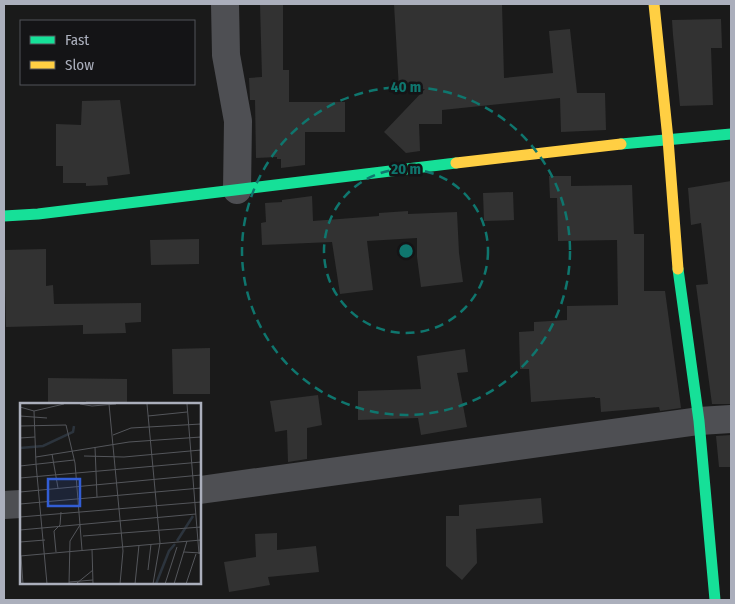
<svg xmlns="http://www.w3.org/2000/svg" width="735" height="604" viewBox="0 0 735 604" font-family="'Fira Sans Condensed',sans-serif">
<rect width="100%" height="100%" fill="#1a1a1a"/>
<path fill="#323232" d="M260,4H283V70H289V102H345V132H305V165L281,168V159H277V157L256,158L255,100H250L249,78L262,77Z
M394,4H502L504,78L553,73L549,31L570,29L577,93H605L606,130L561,132L560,98L442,110V124H419L420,151L406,153L384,132L425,89H399Z
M721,19L722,48H711L713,105L680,106L673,35L672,20Z
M120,100L130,174L107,177L108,185L86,186V183H63V166H56V124L81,125L82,101Z
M549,176H571V186L632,185L634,234H644V291H665L681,408L660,411L659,407L601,412L600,398H595V397L531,402L529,369H520L519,332L534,331V322L567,320V306L618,305L617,240L558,241L557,198H550Z
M731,181V404H712L696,285L708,284L701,223L691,225L688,188Z
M513,192L514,220L484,221L483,193Z
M312,196L313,221L379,216V213L408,211V214L457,212L459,253L463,282L421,287L417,257V238L367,241L373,290L340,294L332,242L262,245L261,223L266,222L265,203L282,202V200Z
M199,239V264L151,265L150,240Z
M46,249V286L53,285L54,304L141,303V322L125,323L126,333L83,334V325L6,327L4,250Z
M210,348V394H173L172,349Z
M465,349L468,372L457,373L467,427L421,435L418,418L358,420V391L421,389L417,356Z
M48,378L127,379V404H86V401L48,402Z
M318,395L322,425L307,428V459L288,462L287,430L275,432L270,401Z
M731,435V467H719L716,436Z
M541,498L543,523L476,529L477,563L462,580L446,566V516H459V505Z
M277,533V550L316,546L319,572L268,577L270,585L229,592L224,562L256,557L255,534Z"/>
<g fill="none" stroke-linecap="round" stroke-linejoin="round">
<path stroke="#4e4f53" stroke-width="28" d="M225,4L226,55L238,121L237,190
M200,490L699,421L731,419
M4,505L21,504"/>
<path stroke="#16e098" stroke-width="11" d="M621,144L731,134
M4,216L38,214L456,163
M678,269L699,421L715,600"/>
<path stroke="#ffcf43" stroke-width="11" d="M654,4L668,139L678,269
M456,163L621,144"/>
</g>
<g fill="none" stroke="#0f766e" stroke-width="2.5" stroke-dasharray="9 6">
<circle cx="406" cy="251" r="82"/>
<circle cx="406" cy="251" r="164"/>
</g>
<g transform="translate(20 403)">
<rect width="181" height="181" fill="#1a1a1a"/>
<path fill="none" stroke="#2c343d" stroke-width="2.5" d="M0,45L23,43L53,29L54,23M157,138L173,113M136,181L149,148L155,141"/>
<path fill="none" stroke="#54565b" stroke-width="1" d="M60,1L72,3L96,1M89,1L103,148L100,181M127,1L140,140L133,181M167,1L179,151M0,4L14,8L44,1M14,8L16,61L27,181M0,13L27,15M128,13L167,9M0,23L46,22L55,60L62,147M93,32L111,25L181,21M0,35L15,34M75,44L77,94M32,51L38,85M64,53L104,54L181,47M16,54L109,39L181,34M0,63L54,57M0,75L181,59M0,89L181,72M0,101L181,85M0,114L181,99M0,127L176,111M63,133L181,124M0,139L25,137M72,146L73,181M36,149L34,128L40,122L41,109M164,149L181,150M0,153L181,137M1,153L3,181M128,167L131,141M49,179L73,177M57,180L73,167M49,181L50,138L60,122M115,181L119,142M145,181L157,144M154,181L167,138M166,181L176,151"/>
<path fill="#325dd4" fill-opacity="0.15" stroke="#325dd4" stroke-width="2.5" d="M28,76H60V103H28Z"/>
<rect width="181" height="181" fill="none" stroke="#abafbc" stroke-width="2.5"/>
</g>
<circle cx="406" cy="251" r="8" fill="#0f766e" stroke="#141416" stroke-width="2.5"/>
<g font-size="15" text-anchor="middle" font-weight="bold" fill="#0f766e" stroke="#141416" stroke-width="5" stroke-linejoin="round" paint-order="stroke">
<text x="406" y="92">40 m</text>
<text x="406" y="174">20 m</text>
</g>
<rect width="735" height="604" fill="none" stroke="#abafbc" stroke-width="10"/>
<rect x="20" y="20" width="175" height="65" fill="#141416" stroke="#505258"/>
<rect x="30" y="36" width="25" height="8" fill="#16e098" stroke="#505258"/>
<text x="65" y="45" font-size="15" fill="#abafbc">Fast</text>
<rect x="30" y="61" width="25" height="8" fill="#ffcf43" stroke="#505258"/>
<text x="65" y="70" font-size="15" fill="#abafbc">Slow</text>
</svg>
